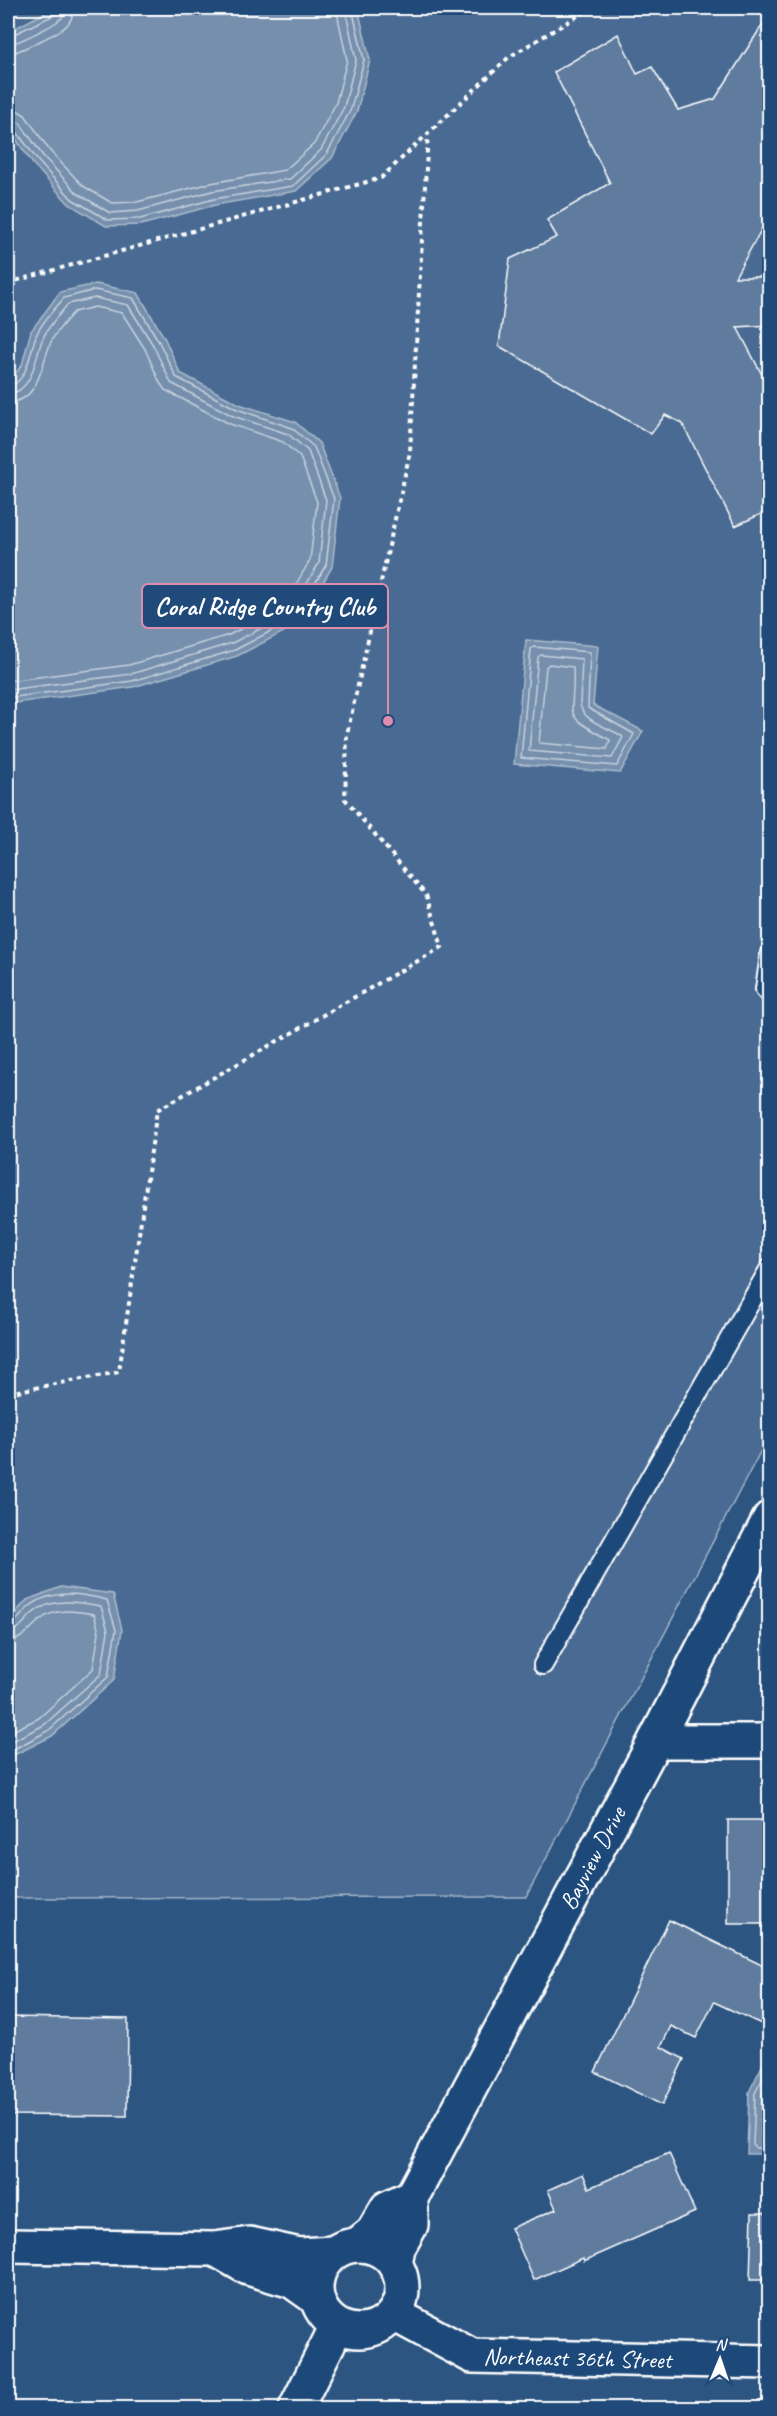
<svg xmlns="http://www.w3.org/2000/svg" width="777" height="2416" viewBox="0 0 777 2416" font-family="Caveat,sans-serif">
<rect width="100%" height="100%" fill="#2c5582"/>
<filter id="ink" filterUnits="userSpaceOnUse"><feTurbulence type="fractalNoise" baseFrequency=".0167" numOctaves="2"/><feDisplacementMap in="SourceGraphic" scale="12" xChannelSelector="R" yChannelSelector="G"/><feConvolveMatrix kernelMatrix="1 2 1 2 8 2 1 2 1" color-interpolation-filters="sRGB"/></filter>
<g filter="url(#ink)">
<path fill="#486b92" stroke="#a4b5c8" stroke-width="1.5" d="M8,8H769V1435L526,1897L8,1898Z"/>
<path fill="#748fad" stroke="#acbcce" stroke-width="1.5" d="M59,8H358L370,60L357,111L332,158L296,191L215,205L141,225L106,226L69,204L33,164L8,128V32L46,12Z
M96,284L138,293L165,339L180,373L239,404L295,422L319,443L340,498L332,567L299,624L237,656L133,687L8,704V383L22,365L31,331L60,292Z
M526,640L598,646L593,705L643,731L620,773L514,764Z
M61,1587L113,1594L122,1630L114,1680L52,1736L8,1758V1621L27,1600Z
M769,2052V2154H747L749,2092Z"/>
<g fill="none" stroke-linecap="round" stroke-linejoin="round">
<path stroke="#c7d2de" stroke-width="1.5" d="M8,37L54,15L57,8
M8,45C15,44 53,26 59,20C64,17 64,13 65,8
M8,54C17,53 61,32 67,25C72,20 73,14 74,8
M8,109L17,110L25,115L50,151L83,186L112,203L137,202L211,183L285,170L314,144L336,103L347,60L336,8
M8,118L20,123L43,156L77,193L110,213L138,211L212,191L290,179L321,150L344,107L356,60L345,8
M8,125L14,128L38,161L72,199L108,220L140,219L214,199L293,186L327,154L351,109L364,60L352,8
M8,386C28,384 30,350 36,336C41,322 55,309 64,298L95,290L133,298L159,342L176,377L237,409L292,428L314,447L334,499L326,565L294,619L235,650L132,681L8,698
M8,394C34,392 35,356 43,338C48,326 60,314 68,304L95,298L128,305L153,345L171,383L233,416L288,434L308,451L326,500L319,563L289,614L232,643L131,674L8,690
M8,403C40,401 41,364 51,342C56,331 66,321 74,312L95,307L122,313L145,349L160,383L165,390L230,424L283,442L300,457L317,502L310,560L283,607L229,635L129,665L8,681
M534,647L590,652L588,708L634,734L617,766L521,758L531,649Z
M541,655L582,659L580,704C583,723 610,727 623,737L612,758L529,751L538,657Z
M549,664L573,667C576,720 557,711 610,740L607,749L539,743L546,667Z
M8,1624C17,1623 22,1613 29,1607C51,1588 82,1594 107,1600L116,1630L108,1677L48,1731L8,1752
M8,1632C20,1631 24,1621 33,1613C52,1597 79,1602 101,1606L108,1631L101,1674L44,1725L8,1743
M8,1641C23,1640 28,1630 39,1621C54,1607 75,1611 94,1614L99,1632L93,1669L39,1718L8,1733
M770,2065L755,2093L753,2145L756,2148H770
M770,2081L762,2095L761,2138L763,2140L770,2141"/>
</g>
<path fill="#5e7c9f" stroke="#fff" stroke-width="1.5" d="M770,13V214L735,277H770V325L737,327L770,390V510L735,526L682,423L665,415L651,434L499,346L510,259L557,237L547,220L610,183L554,72L618,34L637,74L652,67L678,110L715,99Z
M728,1820H770V1924H728Z
M669,1920L770,1969V2028L714,2002L696,2038L671,2026L661,2047L684,2059L662,2105L595,2072Z
M8,2017L128,2019L127,2116L8,2115Z
M669,2153L695,2212L584,2261L583,2258L534,2280L511,2228L556,2209L548,2190L583,2174L589,2188Z
M752,2213H770V2280H750Z"/>
<g fill="none" stroke-linecap="round" stroke-linejoin="round">
<g stroke="#fff" stroke-width="22">
<path id="lane" d="M770,955L765,989L770,994
M543,1665L770,1268"/>
</g>
<g stroke="#fff" stroke-width="38">
<g id="street">
<path d="M655,1741H770"/>
<path d="M8,2246L215,2249L250,2244L300,2255L333,2253"/>
<path d="M215,2249L248,2268L292,2281L316,2298"/>
<path id="s1" d="M394,2314L472,2356L770,2362"/>
</g>
</g>
<g stroke="#fff" stroke-width="38">
<g id="secondary">
<circle cx="359" cy="2288" r="43"/>
<path d="M357,2245L373,2232L387,2208L411,2197"/>
<path id="s2" d="M395,2265L398,2248L411,2225V2197L416,2189L655,1741L770,1518"/>
<path d="M296,2408L337,2326"/>
</g>
</g>
<path stroke="#fff" stroke-width="4" stroke-dasharray="4.5 4.5" stroke-linecap="butt" d="M8,283L381,178L509,57L591,8
M8,1393L119,1372L157,1110L442,947L426,895L345,799L347,734L410,452L428,133"/>
<use href="#lane" stroke="#1f4a7a" stroke-width="18"/>
<use href="#street" stroke="#1f4a7a" stroke-width="33"/>
<use href="#secondary" stroke="#1f4a7a" stroke-width="33"/>
</g>
</g>
<g text-anchor="middle" dominant-baseline="central" stroke-width="4.5" stroke-linejoin="round" paint-order="stroke">
<g font-size="24" fill="#fff" stroke="#1f4a7a">
<text stroke="none"><textPath href="#s2" startOffset="456">Bayview Drive</textPath></text>
<text stroke="none"><textPath href="#s1" startOffset="194">Northeast 36th Street</textPath></text>
</g>
</g>
<path fill="none" stroke="#e08cad" stroke-width="2" d="M388 721L388 606"/>
<circle fill="#e08cad" stroke="#1f4a7a" stroke-width="2" cx="388" cy="721" r="6"/>
<rect fill="#1f4a7a" stroke="#e08cad" stroke-width="2" x="142" y="584" width="246" height="44" rx="6"/>
<g font-size="26" text-anchor="middle" font-weight="bold" fill="#fff">
<text x="265" y="615">Coral Ridge Country Club</text>
</g>
<rect width="777" height="2416" fill="none" stroke="#1f4a7a" stroke-width="30"/>
<rect x="15" y="15" width="747" height="2386" fill="none" stroke="#fff" stroke-width="2" filter="url(#ink)"/>
<g transform="translate(720 2359) rotate(2)" stroke="#1f4a7a" stroke-width="4.5" paint-order="stroke">
<path d="M0-4.5L10 22L0 15L-10 22Z" fill="#ffffff"/>
<text y="-9" font-size="16" font-weight="bold" text-anchor="middle" fill="#ffffff">N</text>
</g>
</svg>
